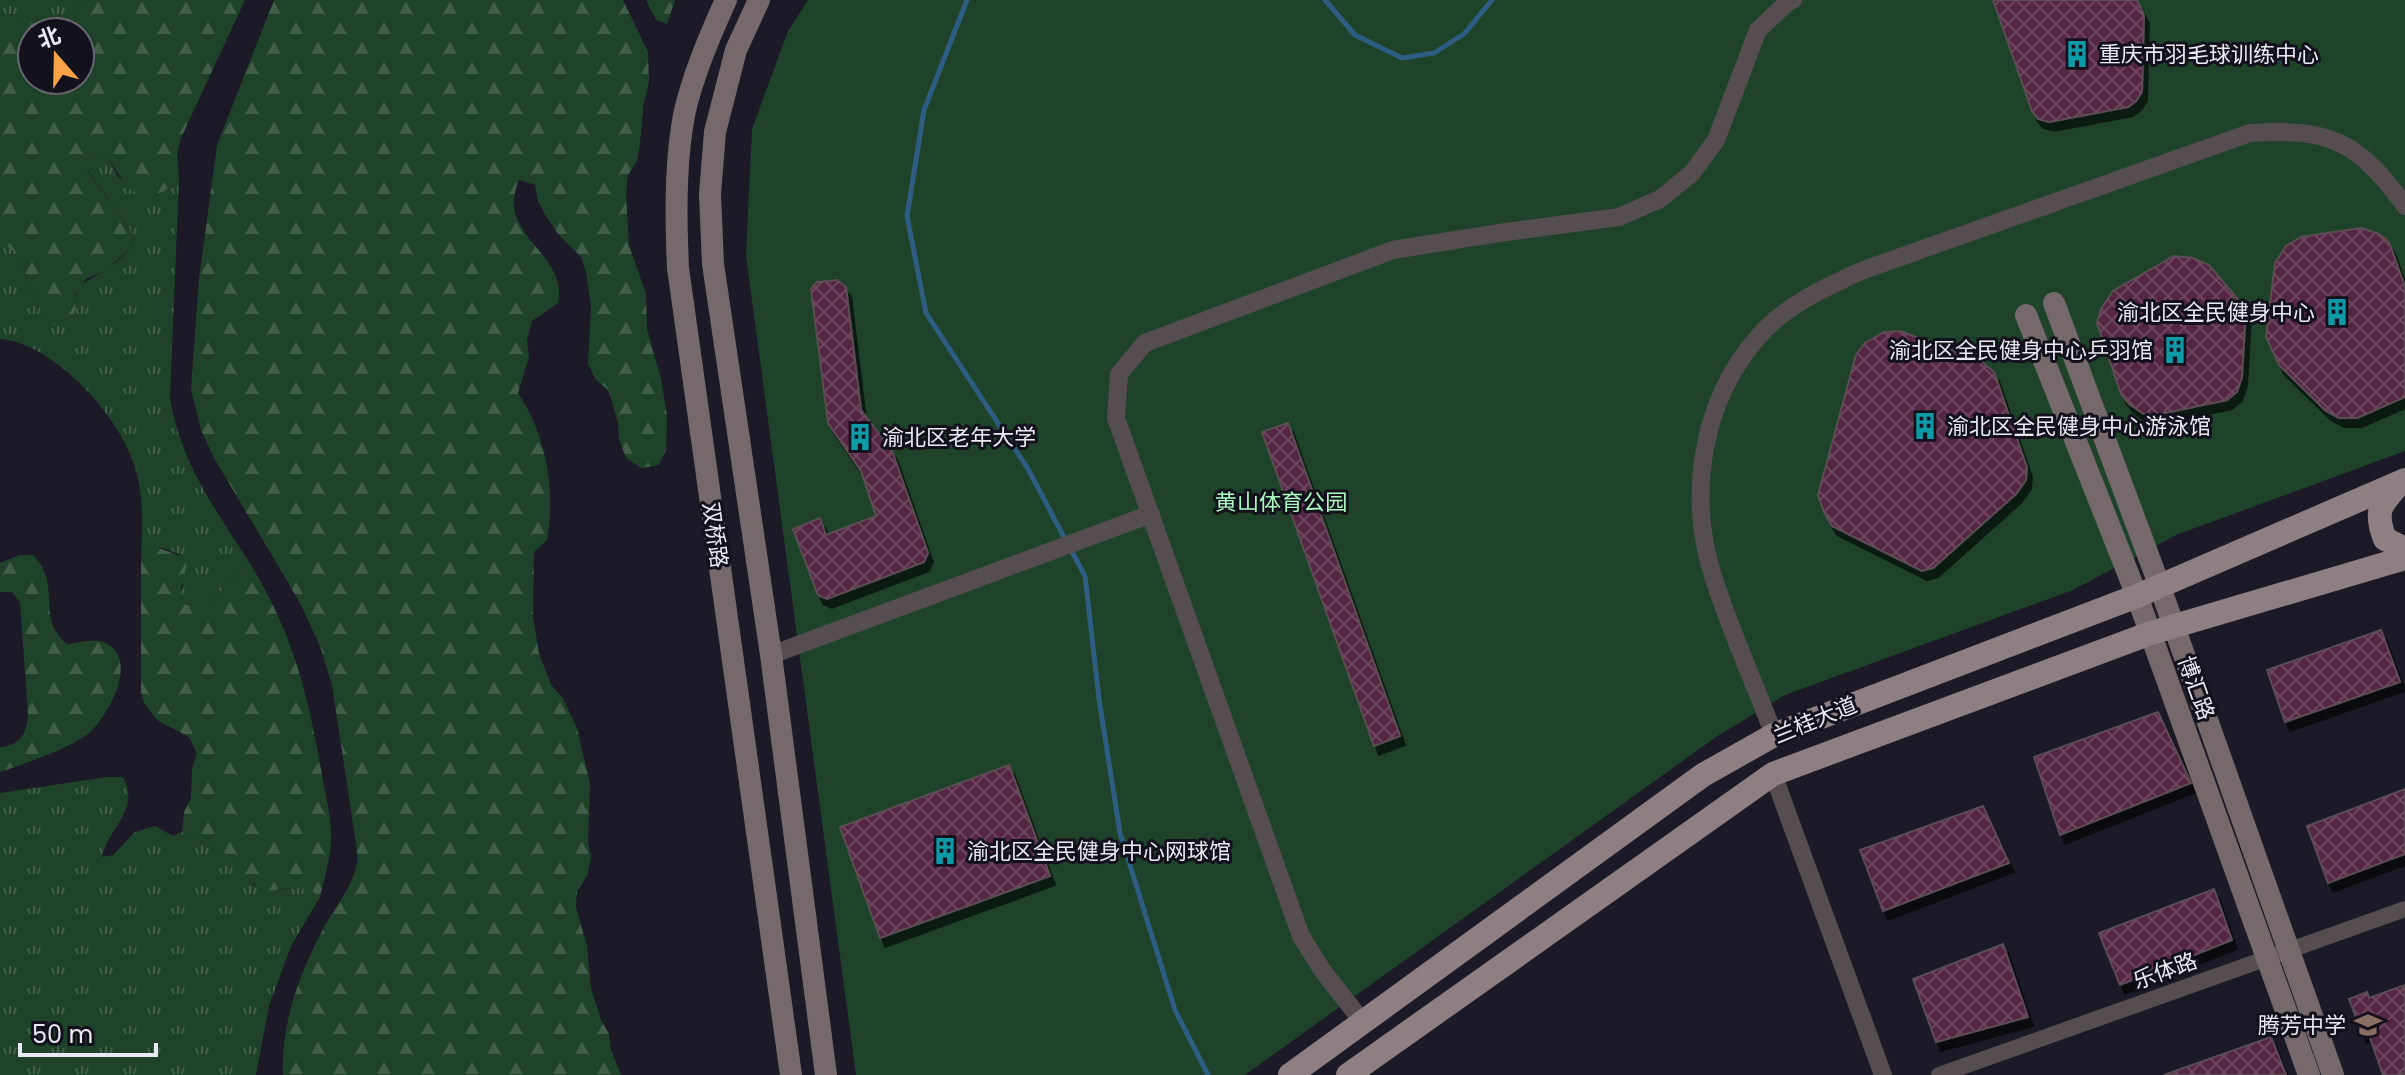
<svg xmlns="http://www.w3.org/2000/svg" width="2405" height="1075" viewBox="0 0 2405 1075" font-family="Poppins,'Noto Sans SC',sans-serif">
<defs>
<pattern id="grass-tufts" width="24" height="20" patternUnits="userSpaceOnUse" patternTransform="scale(2)"><rect width="24" height="20" fill="#1f432a"/><path d="M3 7l-1-3M5 7V3M7 7l1-3M15 17l-1-3M17 17v-4M19 17l1-3" fill="none" stroke="#405e49"/></pattern>
<pattern id="forest-firs" width="22" height="20" patternUnits="userSpaceOnUse" patternTransform="scale(2)"><rect width="22" height="20" fill="#1f432a"/><path d="M5 1l3.5 6h-7zM16 11l3.5 6h-7z" fill="#405e49"/></pattern>
<pattern id="building-cross-hatch" width="8" height="8" patternUnits="userSpaceOnUse" patternTransform="scale(2)"><rect width="8" height="8" fill="#552642"/><path d="M0 0l8 8M0 8l8-8" fill="none" stroke="#6d465e"/></pattern>
<filter id="shadow"><feDropShadow dx="5" dy="9" stdDeviation="0" flood-color="#0009"/></filter>
</defs>
<rect width="100%" height="100%" fill="#1b1a26"/>
<path fill="url(#grass-tufts)" d="M0,0H83C54,40 32,10 0,15Z
M93,154L109,160L119,178L165,191L179,179L170,398C180,461 215,509 249,562L208,605H186L181,601L179,594L183,587L179,554L163,548L148,549L141,562C142,529 145,497 134,464C118,415 54,343 0,339V243C22,251 24,274 32,292C37,303 43,313 48,323L75,312C76,279 84,285 107,269C116,263 124,255 132,247L130,229L87,169Z
M107,777H123C141,809 108,828 102,857L113,855L135,832L155,826L173,836L182,832L237,859L254,885C263,887 273,891 281,890C297,888 307,884 320,897L291,946L269,1006L256,1075H0V793Z"/>
<path fill="url(#forest-firs)" fill-rule="evenodd" d="M83,0H245L181,138L177,154L179,179L165,191L149,197L130,190L109,160L93,154L87,170L130,229L132,247L105,271L86,279L76,294L75,312L65,327L48,323C43,313 37,303 32,292C24,274 22,251 0,243V15C31,10 54,40 83,0ZM32,32H80V80H32Z
M274,0H623L648,52L649,82L643,107L640,144L637,161L628,175L626,193L629,245L646,294L647,329L661,379L667,416L666,450L659,465L642,468L626,458L619,439L618,423L609,391L596,380L588,364L591,306L586,272L581,257L558,234L546,216L538,201L535,185L519,180C498,228 547,244 558,283C560,289 559,297 558,303L532,321L527,340L529,357L518,393C546,435 556,489 547,540L534,552L533,617L539,653L551,685L562,697L577,728L590,784L588,842L591,858L587,876L577,891L576,907L587,946L591,988L601,1020L609,1034L611,1050L621,1075H283C281,1025 298,977 321,933C332,911 354,886 357,862C358,854 356,844 355,837L332,685L320,646L299,601L214,458L201,430L191,389L199,279L217,145Z
M646,0H675L667,24L656,20Z
M156,547L186,558C189,575 173,593 186,605H208L249,562C292,631 307,690 321,769C325,793 332,818 331,842C330,861 324,879 320,897C304,881 284,891 264,891L247,878L237,859L182,832L184,812L191,798L192,769L197,754L189,737L157,720L144,703L141,692V562L148,549Z
M20,555H33C63,585 35,618 67,644C79,643 92,638 103,642C141,657 109,714 90,732C72,748 24,764 0,772V747C19,746 27,734 28,715L20,602L12,592H0V563Z"/>
<path fill="#1f432a" d="M808,0H2405V451L2176,535L2073,590L1785,695L1716,737L1245,1075H856L746,256L752,129L788,31Z"/>
<g fill="none" stroke-linecap="round" stroke-linejoin="round">
<path stroke="#2d5d81" stroke-width="5" d="M967,0L924,110L907,216L926,313L1028,469L1066,541
M1325,0L1355,35L1402,58L1434,53L1464,34L1492,0
M1071,550L1085,576L1099,699L1120,833L1175,1010L1208,1075"/>
</g>
<path fill="url(#building-cross-hatch)" stroke="#5c4d55" stroke-width="2" filter="url(#shadow)" d="M1993,0H2137L2144,15L2142,92L2136,101L2128,107L2049,122L2038,119L2032,111Z
M2361,228L2379,234L2389,242L2405,287V397L2357,418H2339L2326,411L2279,365L2266,337L2275,263L2286,246L2301,237Z
M2174,256L2193,258L2209,265L2246,309L2242,377L2237,392L2227,400L2160,414H2144L2129,404L2121,394L2097,323L2101,309L2113,291Z
M837,280L846,287L861,410L892,451L928,553L924,562L827,599L818,595L793,529L820,518L826,535L876,516L861,471L828,423L811,289L817,282Z
M1900,331L1981,361L1994,372L2027,468L2026,480L2016,494L1933,568L1922,571L1832,526L1824,512L1818,495L1856,355L1865,343L1884,332Z
M1288,423L1400,736L1374,746L1262,432Z
M2381,630L2400,682L2285,722L2267,670Z
M2158,712L2191,783L2060,835L2034,757Z
M1009,765L1050,876L880,938L840,827Z
M2405,789V854L2328,883L2307,826Z
M1983,806L2009,863L1883,911L1860,850Z
M2214,889L2232,940L2120,985L2099,933Z
M2003,944L2028,1017L1936,1042L1913,979Z
M2405,985V1075H2383L2368,1032L2362,1034L2349,999L2367,992L2369,998Z
M2271,1037L2286,1075H2164Z"/>
<g fill="none" stroke-linecap="round" stroke-linejoin="round">
<path stroke="#554d4f" stroke-width="16" d="M1939,1075L2405,909"/>
<path stroke="#554d4f" stroke-width="18" d="M771,655L1151,514
M1774,735C1754,682 1730,630 1713,576C1687,494 1702,400 1759,336C1786,305 1824,288 1861,271L2250,133C2330,128 2358,141 2405,206
M1773,774L1883,1075
M1362,1021L1322,970L1301,936L1116,418L1119,374L1145,343L1393,250L1499,233L1619,217L1660,199L1692,173L1716,140L1758,30L1788,2L1793,0"/>
<path stroke="#75696c" stroke-width="22" d="M726,0C710,35 687,89 682,127C675,174 676,221 678,268L791,1075
M759,0L736,50L715,132L710,194L713,264L771,655L826,1075
M2054,303L2160,587L2333,1075
M2026,315L2137,596L2309,1075"/>
<path stroke="#8e7f82" stroke-width="24" d="M2400,483C2380,505 2374,511 2385,539L2405,549
M1290,1075L1703,775L1774,735L2137,596L2405,480
M1348,1075L1773,774L2151,633L2405,558"/>
</g>
<defs>
<g id="building-bare" transform="scale(2.16)"><path d="M-4-6H4V6H1V3H-1V6H-4ZM-2.5-4.3h1.7v1.8h-1.7ZM.8-4.3h1.7v1.8H.8ZM-2.5-1h1.7V.8h-1.7ZM.8-1h1.7V.8H.8Z" fill="#0f9aa8" stroke="#12111c" stroke-width="2.5" paint-order="stroke"/></g>
<g id="school-bare" transform="scale(2.16)"><path d="M0-5L7-2L0 1L-7-2ZM-4 1L0 2.5L4 1V4Q0 6-4 4Z" fill="#8d6e63" stroke="#12111c" stroke-width="2.5" paint-order="stroke"/></g>
</defs>
<g fill-rule="evenodd">
<use href="#building-bare" x="2077" y="54"/>
<use href="#building-bare" x="2337" y="312"/>
<use href="#building-bare" x="2175" y="350"/>
<use href="#building-bare" x="1925" y="426"/>
<use href="#building-bare" x="860" y="437"/>
<use href="#building-bare" x="945" y="851"/>
<use href="#school-bare" x="2368" y="1025"/>
</g>
<g text-anchor="middle" dominant-baseline="central" stroke-width="6" stroke-linejoin="round" paint-order="stroke">
<g font-size="22" fill="#e9e9f1" stroke="#12111c" text-anchor="start">
<text x="2099" y="54">重庆市羽毛球训练中心</text>
<text x="2315" y="312" text-anchor="end">渝北区全民健身中心</text>
<text x="2153" y="350" text-anchor="end">渝北区全民健身中心乒羽馆</text>
<text x="1947" y="426">渝北区全民健身中心游泳馆</text>
<text x="882" y="437">渝北区老年大学</text>
<text x="967" y="851">渝北区全民健身中心网球馆</text>
<text x="2346" y="1025" text-anchor="end">腾芳中学</text>
</g>
<g font-size="22" fill="#acf9c0" stroke="#12111c">
<text x="1281" y="502">黄山体育公园</text>
</g>
<g font-size="22" fill="#e9e9f1" stroke="#12111c">
<text transform="translate(715 535) rotate(82)">双桥路</text>
<text transform="translate(2196 688) rotate(70)">博汇路</text>
<text transform="translate(1815 720) rotate(-22)">兰桂大道</text>
<text transform="translate(2165 971) rotate(-20)">乐体路</text>
</g>
</g>
<g transform="translate(56 56) rotate(340)"><circle r="38" fill="#12111c" stroke="#686771" stroke-width="2"/>
<path d="M0-6L14 30L0 20L-14 30Z" fill="#f5a346"/>
<text y="-12" font-size="22" font-weight="bold" text-anchor="middle" fill="#e9e9f1">北</text>
</g>
<path d="M20 1043v12h136v-12" fill="none" stroke="#e9e9f1" stroke-width="4"/>
<text x="32" y="1043" font-size="24" fill="#e9e9f1" stroke="#12111c" stroke-width="6" paint-order="stroke">50 m</text>
</svg>
